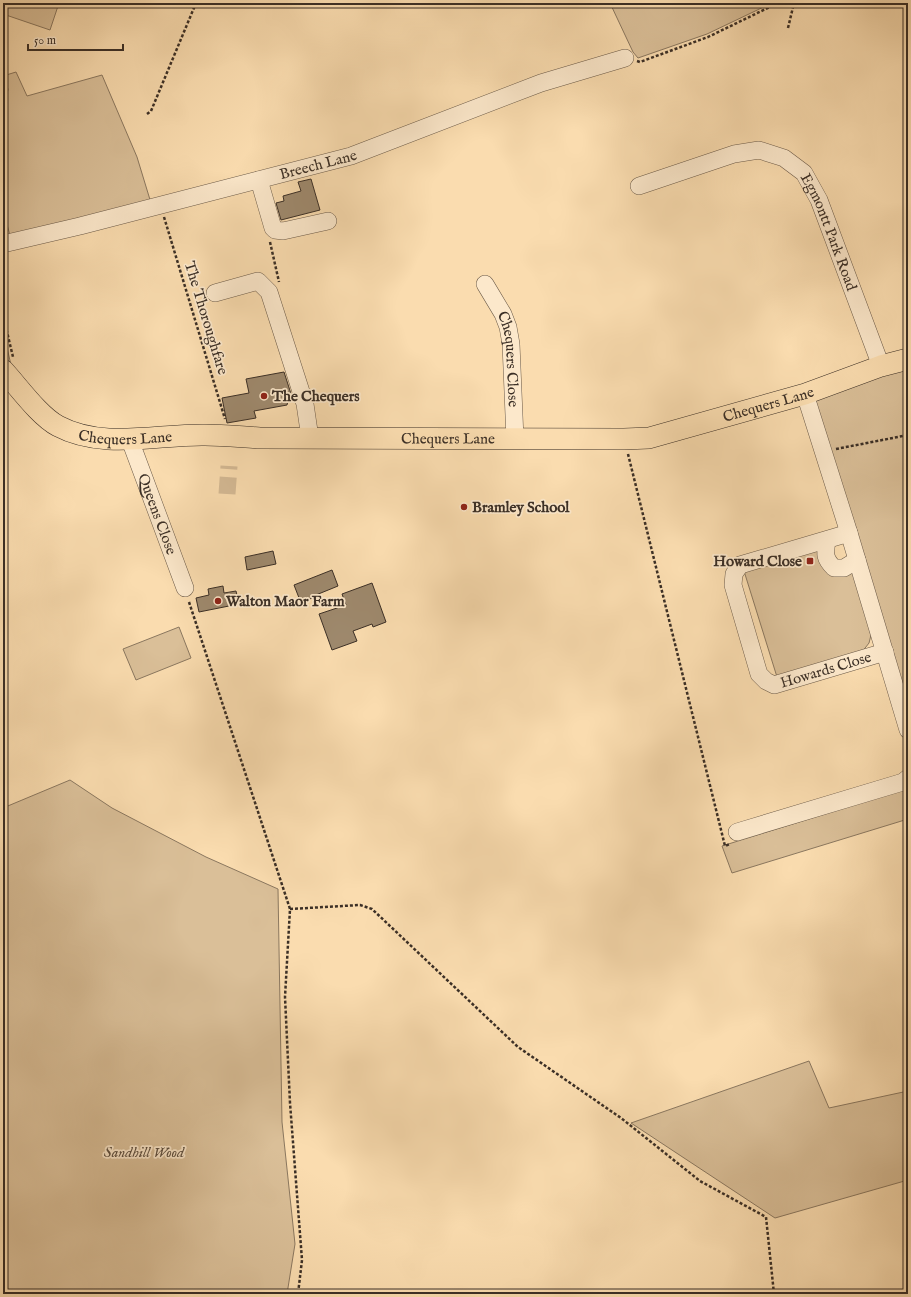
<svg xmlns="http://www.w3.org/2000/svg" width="911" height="1297" viewBox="0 0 911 1297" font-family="'IM FELL English',serif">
<rect width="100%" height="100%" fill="#fadcaf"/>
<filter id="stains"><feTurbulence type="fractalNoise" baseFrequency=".005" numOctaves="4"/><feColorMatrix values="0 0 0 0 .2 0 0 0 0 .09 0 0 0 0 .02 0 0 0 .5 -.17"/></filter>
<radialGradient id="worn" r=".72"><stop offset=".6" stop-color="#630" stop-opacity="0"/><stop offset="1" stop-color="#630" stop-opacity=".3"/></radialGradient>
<path fill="#dabf98" stroke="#8a775f" d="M3,3H59L50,30L3,14Z
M610,3H772L707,34L638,58L633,52Z
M16,72L27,96L102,75L137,157L151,203L11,239L3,210V76Z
M3,330L11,365L3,356Z
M908,369V712L814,401L881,376Z
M819,547L854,571L871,635L869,643L862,652L777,677L744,571Z
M179,627L191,658L136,680L123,649Z
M70,780L112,808L206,857L278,889L282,1122L295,1244L287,1294H3V808Z
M908,788V819L732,873L722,846Z
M809,1061L829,1108L908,1091V1180L775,1218L631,1123Z"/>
<path fill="#9e896d" stroke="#3b2f26" d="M311,179L320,210L281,220L276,203L284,201L283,196L301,191L298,182Z
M284,372L293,400L288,401L287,405L254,411L256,418L227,423L222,398L249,393L246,379Z
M273,551L276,564L247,570L245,557Z
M332,570L338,586L311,597L312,598L301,603L294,585Z
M372,583L386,622L373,627L372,624L353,631L357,641L332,650L319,614L346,605L342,594Z
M223,586L224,593L236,591L239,604L199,612L196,598L209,595L208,589Z"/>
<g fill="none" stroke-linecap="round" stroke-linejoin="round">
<path stroke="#d4b994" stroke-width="17" stroke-dasharray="17 8" stroke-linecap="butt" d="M227,494L229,466"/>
<g stroke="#6b5a48" stroke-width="18">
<g id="minor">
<path d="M259,180L273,228L275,230L283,231L328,221"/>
<path id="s1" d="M639,186L734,154L759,150L784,158L804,173L819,200L881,366"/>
<path id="s2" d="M3,244L80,226L351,156L541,83L625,58"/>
<path id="s3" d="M485,284L503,314L508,327L511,344L515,439"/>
<path d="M215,293L258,281L269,292L305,404L310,438"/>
<path d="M805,394L849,533L908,730"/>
<path id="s4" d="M130,440L185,588"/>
<path id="s5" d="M849,533L740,565L734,574L733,585L759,674L766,681L774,685L885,652"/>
<path d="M827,540C825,554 824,558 834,568H844L857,560"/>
<path d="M737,832L903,782L908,778"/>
</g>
</g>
<g stroke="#3b2f26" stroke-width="22">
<g id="major">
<path id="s6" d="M3,370C18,386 39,416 58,426C103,450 158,434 205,435C224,435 242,437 260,438L624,439L649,438L805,394L881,366L908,359"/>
</g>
</g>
<path stroke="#3b2f26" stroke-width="2.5" stroke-dasharray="3 2" stroke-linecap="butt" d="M788,28L794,3
M637,61L640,62L708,37L778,3
M3,79L7,89L3,151
M147,114L151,111L196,3
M164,217L225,419
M270,242L279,282
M3,315L13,357
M836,449L908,435
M628,454L725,846L730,844
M189,602L290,909L285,997L290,1103L302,1260L298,1294
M290,909L360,905L372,909L518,1047L621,1118L700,1181L766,1217L774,1294"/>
<use href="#minor" stroke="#fce8cb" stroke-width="17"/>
<use href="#major" stroke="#fadcaf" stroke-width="21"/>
</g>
<g fill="#8f2418" stroke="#fce8cb" stroke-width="1.5">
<circle cx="264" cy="396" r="4"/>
<circle cx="464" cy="507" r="4"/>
<rect x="806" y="557" width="8" height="8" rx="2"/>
<circle cx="218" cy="601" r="4"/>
</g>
<g text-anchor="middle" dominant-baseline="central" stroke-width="3.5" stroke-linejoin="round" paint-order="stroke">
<g font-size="15" fill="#3b2f26" stroke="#fce8cb">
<text stroke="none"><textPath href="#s2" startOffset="325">Breech Lane</textPath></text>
<text stroke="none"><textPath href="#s1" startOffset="241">Egmontt Park Road</textPath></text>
<text transform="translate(206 318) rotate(73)">The Thoroughfare</text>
<text stroke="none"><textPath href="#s3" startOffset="81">Chequers Close</textPath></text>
<text stroke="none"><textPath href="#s6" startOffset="796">Chequers Lane</textPath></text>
<text stroke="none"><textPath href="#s6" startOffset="148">Chequers Lane</textPath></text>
<text stroke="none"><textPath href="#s6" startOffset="471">Chequers Lane</textPath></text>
<text stroke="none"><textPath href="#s4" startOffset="79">Queens Close</textPath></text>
<text stroke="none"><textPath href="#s5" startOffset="301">Howards Close</textPath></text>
</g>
<g font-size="15" font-weight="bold" fill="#3b2f26" stroke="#fce8cb" text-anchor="start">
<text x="272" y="396">The Chequers</text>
<text x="472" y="507">Bramley School</text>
<text x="802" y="561" text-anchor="end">Howard Close</text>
<text x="226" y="601">Walton Maor Farm</text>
</g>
<g font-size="15" font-style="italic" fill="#5b4c3d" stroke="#fce8cb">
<text x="144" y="1152">Sandhill Wood</text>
</g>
</g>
<rect width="911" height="1297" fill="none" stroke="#fadcaf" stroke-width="16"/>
<rect x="4" y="4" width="903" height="1289" fill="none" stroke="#3b2f26" stroke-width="2"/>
<rect x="8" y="8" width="895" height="1281" fill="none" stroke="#3b2f26"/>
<path d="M28 44v6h95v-6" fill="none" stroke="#3b2f26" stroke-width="2"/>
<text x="34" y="44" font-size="12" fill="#3b2f26" stroke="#fce8cb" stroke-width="3" paint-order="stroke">50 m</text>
<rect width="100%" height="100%" filter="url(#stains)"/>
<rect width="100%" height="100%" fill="url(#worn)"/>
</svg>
